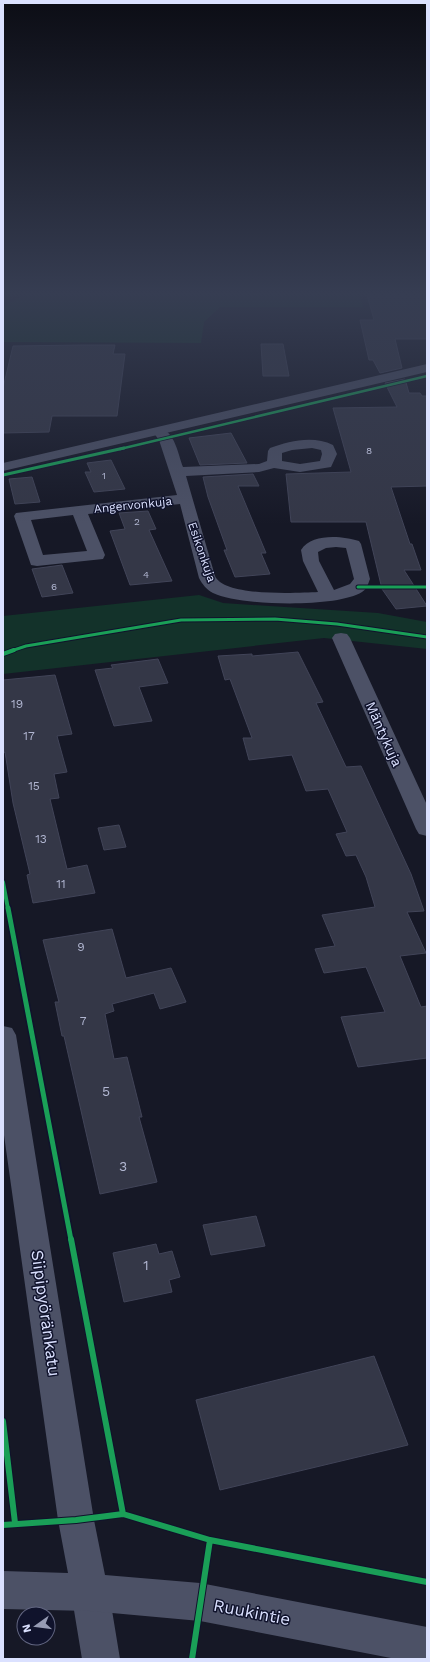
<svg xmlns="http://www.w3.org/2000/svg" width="430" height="1662" viewBox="0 0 430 1662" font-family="'Work Sans',sans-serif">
<rect width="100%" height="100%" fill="#161826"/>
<path fill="#13322a" d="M30,291H359L363,307H220L204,322L201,343L3,342V307Z
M199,595L223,603L378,613L427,622V649L324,638L3,674V616Z"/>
<path fill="#343747" stroke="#414458" d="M366,291H427V339H395L402,368L380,373L373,360H369L360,320H374Z
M261,344H283L289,376H263Z
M83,345H115L113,354H125L117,416H52L49,432L3,433V388L13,346Z
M405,379L409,393H420L422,396H427V486L391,487L410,544H412L421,570H404L427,606L396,609L382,589L366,522H291L286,474L351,472L333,408L397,407L385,383Z
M231,433L247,463L200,465L189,438Z
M111,460L125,489L94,492L85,472H91L87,463Z
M253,474L259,486H238L266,553H261L270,574L235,577L224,550H227L208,497L203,477Z
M32,477L40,502L15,504L9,479Z
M148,511L156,529L149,530L172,581L130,585L110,531L125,529L119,513Z
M62,565L73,593L42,597L32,569Z
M298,652L323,702L316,703L346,767L361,766L411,874L424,911L407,912L426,953L400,956L421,1007L427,1006V1058L358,1067L341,1017L385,1012L366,967L324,973L315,949L335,946L322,915L375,907L366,877L356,855L346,856L336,834L347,832L328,789L306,791L292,755L249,760L243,738H252L230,679L225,680L218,656L252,654V656Z
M158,659L168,683L139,687L152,721L114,726L95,670L113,668L111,665Z
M55,675L72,734L57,736L67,772L54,774L59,798L50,799L67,869L87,865L95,893L33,903L27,875L30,874L13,803L5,752L3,753V680Z
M119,825L126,847L104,850L98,828Z
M112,929L126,978L171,968L186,1002L160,1009L154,993L112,1004L114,1011L105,1014L114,1059L127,1057L142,1117H139L157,1182L100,1194L64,1036H62L55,1002H59L43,940Z
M256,1216L265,1246L211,1255L203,1225Z
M156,1244L159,1254L172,1251L180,1277L169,1280L172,1292L124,1302L113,1253Z
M374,1356L408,1445L220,1490L196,1400Z"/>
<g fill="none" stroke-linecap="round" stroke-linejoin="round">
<path fill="#4c5166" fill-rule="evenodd" d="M160,428C175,432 178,454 183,467L259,464L267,461L268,451L270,448C289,441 313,435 333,445L337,454L331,467L300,472L274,468L259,472L186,476L215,576C224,597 297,593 318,592L303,561L301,550C312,533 342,536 359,541L361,544L370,579C368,584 367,589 362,592C337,608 240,606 213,593C207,590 202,584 199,578L180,504L88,514L105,555L103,559L37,566L31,565L14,516L16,513L177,495L159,440L153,432L155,429ZM312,448L321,450L322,454L320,461L300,464L282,461V453L292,450ZM73,515L87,551L43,555L31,520ZM336,547L346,548L354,579L350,584L334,590L319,561L318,552L326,548Z
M341,633L347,634L350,638L427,805V836L419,834L416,829L332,638L335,634Z
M90,1573L103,1579L109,1592L120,1659H82L71,1592L77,1579Z"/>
<path fill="#4c5166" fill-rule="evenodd" d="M427,364V372L3,471V463Z
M3,1026L12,1028L16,1035L94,1520L105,1575L200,1583L427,1627V1659H396L200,1621L90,1611L3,1609V1571L68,1573L58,1520L3,1128Z"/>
<g stroke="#10132c" stroke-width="4">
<path id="cycleway-far4" d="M120,449L427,376"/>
</g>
<g stroke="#10132c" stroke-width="5">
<path id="cycleway-far3" d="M3,475L124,448
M358,587H427
M11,651L26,646L181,620L275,619L337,624L427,637"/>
</g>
<g stroke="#10132c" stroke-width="6">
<path id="cycleway-far2" d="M3,654L14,650
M3,882L8,909"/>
</g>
<g stroke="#10132c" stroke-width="8">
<path id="cycleway-far1" d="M8,908L71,1240"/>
</g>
<g stroke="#10132c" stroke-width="8">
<path id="cycleway" d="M71,1239L123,1514
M3,1421L15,1523
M3,1525L76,1520L123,1514L210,1540L427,1582
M192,1659L210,1540"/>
</g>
<use href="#cycleway-far4" stroke="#1a9f57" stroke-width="2.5"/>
<use href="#cycleway-far3" stroke="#1a9f57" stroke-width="3"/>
<use href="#cycleway-far2" stroke="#1a9f57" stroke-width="4"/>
<use href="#cycleway-far1" stroke="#1a9f57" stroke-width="5"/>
<use href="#cycleway" stroke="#1a9f57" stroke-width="6"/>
</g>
<linearGradient id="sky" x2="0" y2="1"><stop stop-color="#0c0d15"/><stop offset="0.56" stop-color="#363d52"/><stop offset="1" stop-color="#363d52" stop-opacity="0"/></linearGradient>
<rect width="430" height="524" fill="url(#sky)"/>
<g text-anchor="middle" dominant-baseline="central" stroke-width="3" stroke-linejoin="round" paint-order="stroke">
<g font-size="10" fill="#b1b6d1">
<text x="369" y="450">8</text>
<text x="104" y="475">1</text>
<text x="137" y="521">2</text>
<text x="146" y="574">4</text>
<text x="54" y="586">6</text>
</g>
<g font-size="12" fill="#dbe1ff" stroke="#10132c">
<text transform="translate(133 505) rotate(-6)">Angervonkuja</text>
<text transform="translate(202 552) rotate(71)">Esikonkuja</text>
</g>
<g font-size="12" fill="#b1b6d1">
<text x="17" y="704">19</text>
<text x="29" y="736">17</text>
<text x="34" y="786">15</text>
<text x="41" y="839">13</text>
<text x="61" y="884">11</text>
<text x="81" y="947">9</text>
<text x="83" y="1021">7</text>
</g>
<g font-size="14" fill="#dbe1ff" stroke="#10132c">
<text transform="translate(384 734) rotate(66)">Mäntykuja</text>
</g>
<g font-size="14" fill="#b1b6d1">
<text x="106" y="1091">5</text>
<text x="123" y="1166">3</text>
<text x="146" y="1265">1</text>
</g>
<g font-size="17" fill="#dbe1ff" stroke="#10132c">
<text transform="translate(46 1313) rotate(82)">Siipipyöränkatu</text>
<text transform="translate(252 1612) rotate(11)">Ruukintie</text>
</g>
</g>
<rect width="430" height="1662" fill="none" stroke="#dbe1ff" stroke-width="8"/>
<g transform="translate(36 1626) rotate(256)"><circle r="19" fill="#10132c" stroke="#616580"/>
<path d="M0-3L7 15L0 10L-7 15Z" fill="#969bb3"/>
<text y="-6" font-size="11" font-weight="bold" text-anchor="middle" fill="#dbe1ff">N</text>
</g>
</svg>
